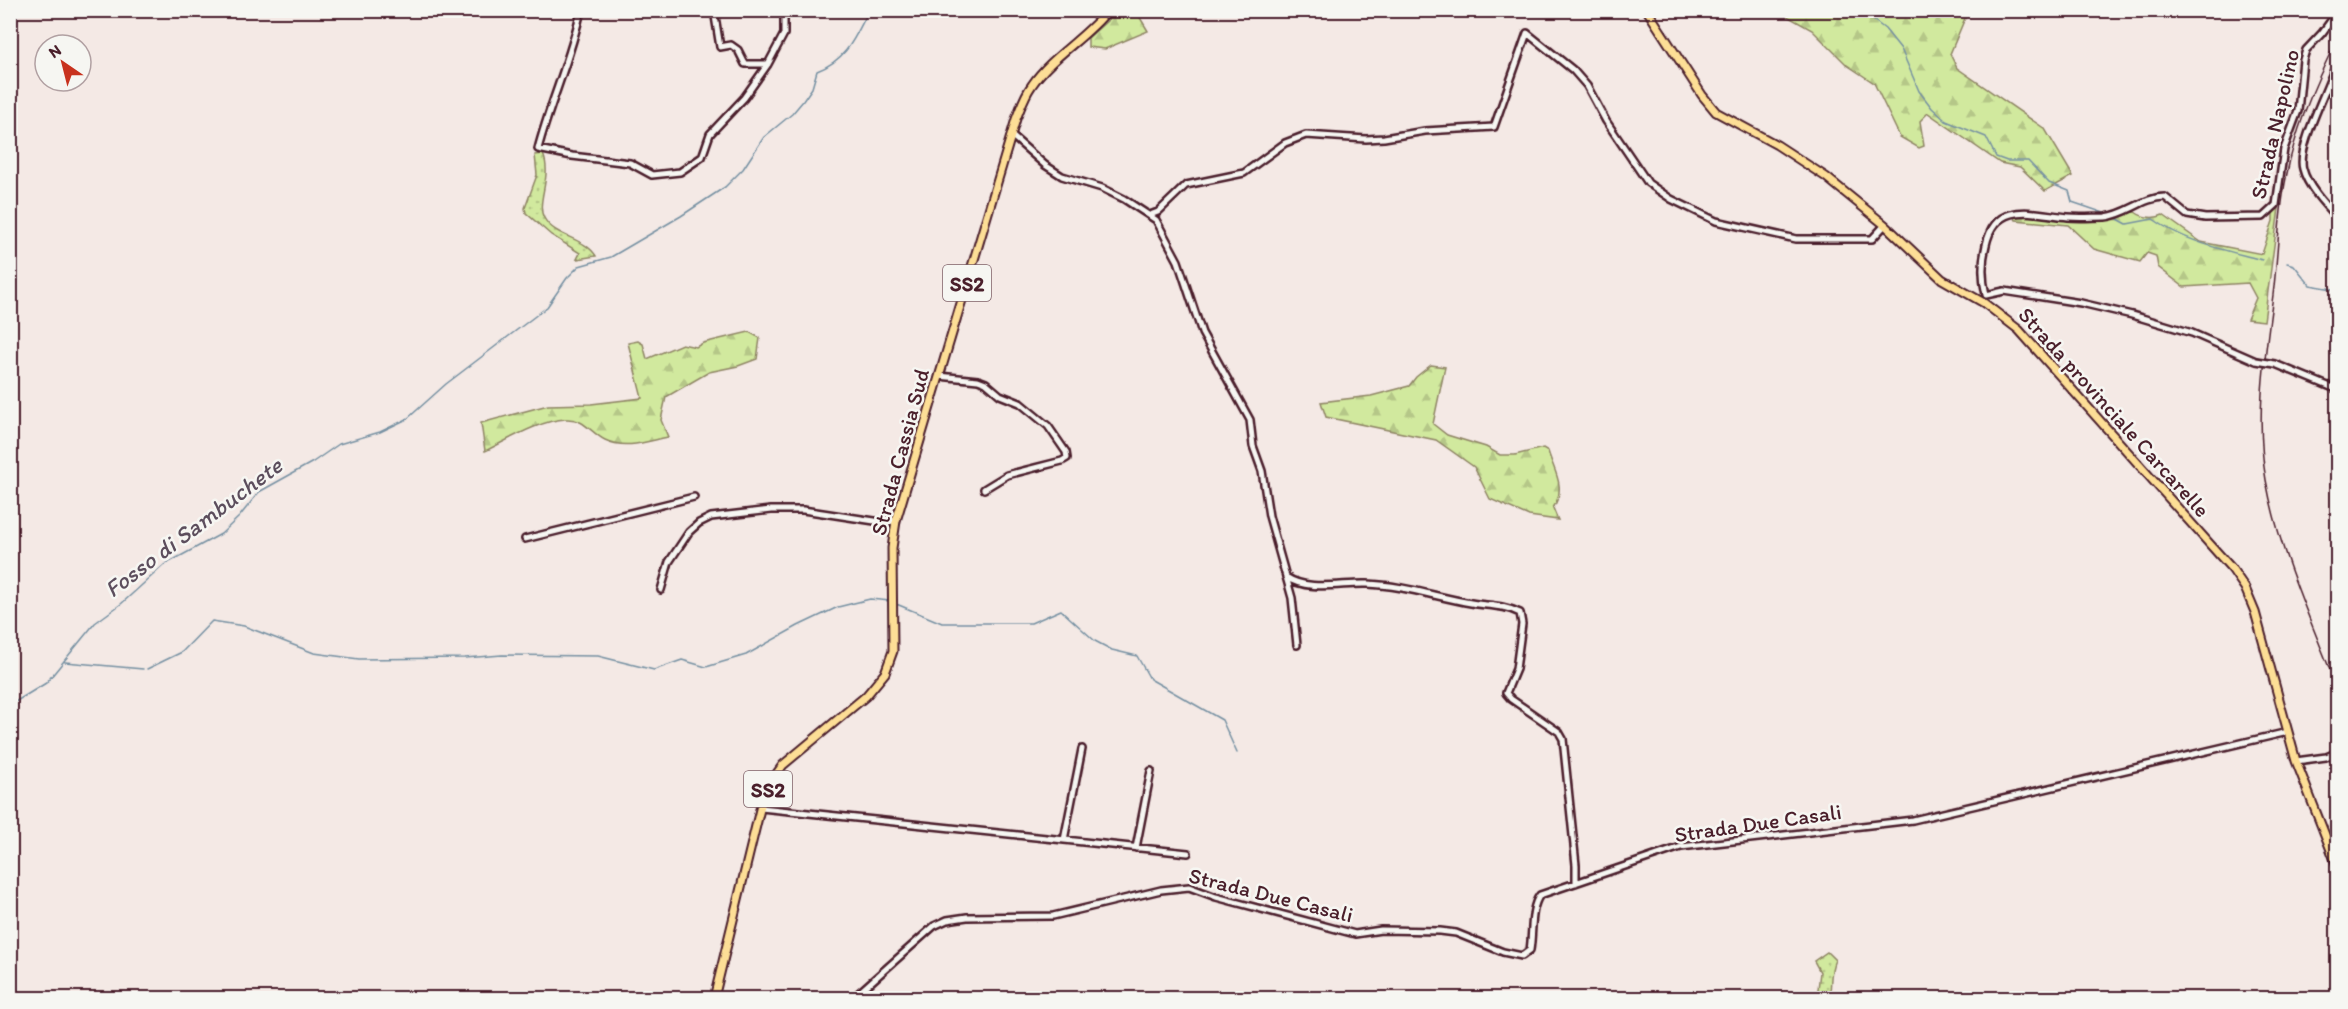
<svg xmlns="http://www.w3.org/2000/svg" width="2348" height="1009" viewBox="0 0 2348 1009" font-family="Itim,sans-serif">
<defs>
<pattern id="grass-dots" width="8" height="8" patternUnits="userSpaceOnUse" patternTransform="scale(1.5)"><rect width="8" height="8" fill="#d1e99e"/><path d="M2 2h.1M6 6h.1" fill="none" stroke="#b5c788" stroke-width="1.8" stroke-linecap="round"/></pattern>
<pattern id="forest-firs" width="22" height="20" patternUnits="userSpaceOnUse" patternTransform="scale(1.5)"><rect width="22" height="20" fill="#d1e99e"/><path d="M5 1l3.5 6h-7zM16 11l3.5 6h-7z" fill="#b5c788"/></pattern>
</defs>
<rect width="100%" height="100%" fill="#f4e9e5"/>
<filter id="ink" filterUnits="userSpaceOnUse"><feTurbulence type="fractalNoise" baseFrequency=".0167" numOctaves="2"/><feDisplacementMap in="SourceGraphic" scale="12" xChannelSelector="R" yChannelSelector="G"/><feConvolveMatrix kernelMatrix="1 2 1 2 8 2 1 2 1" color-interpolation-filters="sRGB"/></filter>
<g filter="url(#ink)">
<path fill="url(#grass-dots)" stroke="#8e8464" stroke-width="1.5" d="M543,154C553,177 535,203 544,218C555,238 585,237 596,256L577,259L580,253L551,235L526,213L525,208L537,175L535,155Z
M1827,952L1835,960C1829,972 1832,986 1829,998H1817L1820,972L1814,961Z"/>
<path fill="url(#forest-firs)" stroke="#8e8464" stroke-width="1.5" d="M1114,11H1146L1139,16L1148,31L1105,49L1088,47V38L1108,20Z
M1778,11H1968L1950,54L1957,68L2045,129L2073,176L2045,191L2020,167L2000,163L1928,113L1920,121L1924,146L1919,148L1900,137L1874,83L1847,65L1812,30Z
M2279,208L2264,321L2247,319L2256,298L2248,283L2184,287L2158,267L2156,256L2147,253L2140,262L2094,249L2068,225L2016,220L2013,215H2046L2067,220L2109,219L2125,213L2135,212C2143,218 2155,219 2163,215L2201,242L2262,254L2273,221V212Z
M749,332L760,338L757,359L738,366L709,372L666,397L661,420L668,437C648,441 626,450 605,440C591,433 584,418 566,419C540,420 508,440 485,451L481,423L548,405L591,404L642,398L628,343L638,341L643,344L647,359L682,344L696,347L703,343Z
M1431,365L1445,367L1433,424L1447,435L1486,447L1500,455H1515L1543,448L1548,451C1554,472 1567,487 1553,508L1558,520L1529,516L1490,499L1474,467L1436,440L1326,417L1321,402L1371,396L1409,386L1416,377Z"/>
<g fill="none" stroke-linecap="round" stroke-linejoin="round">
<path stroke="#7590a2" stroke-width="1.5" d="M1860,10L1885,29L1901,49L1919,91L1932,108L1946,121L1986,137L1996,157L2007,161H2028L2049,183L2069,191L2072,202L2107,214
M2116,218L2127,224L2153,219C2185,242 2224,250 2262,260
M2287,263L2294,265L2310,285L2338,290
M894,603L942,623H1031L1061,610L1095,641L1112,650L1137,656L1150,679L1222,720L1237,753
M65,662L143,669
M147,669L182,652L212,621L244,626L314,653L359,659L465,658L502,655L598,656L654,670L682,660L706,667L746,655L798,626L838,607L870,599L890,601
M10,705L46,683L95,623L121,604L164,565L221,534L239,517L259,492L313,462L339,444L380,432L407,419L446,384L547,307L567,278L579,266L611,257L681,216L725,187L743,169L764,137L792,114L803,101L812,88L817,71C847,60 855,37 869,10"/>
<g stroke="#4a1f2b" stroke-width="10">
<path id="minor" d="M581,10C571,58 550,102 538,149L572,156L630,163L652,175L680,172L702,157L710,134L744,98L768,64L784,34V10
M714,10L720,47L731,45L738,50L745,64H768
M2338,58C2331,84 2296,147 2303,169C2307,186 2326,206 2338,219
M1011,135L1045,165L1062,176L1102,188L1124,199L1156,220L1178,261L1202,333L1250,420L1253,446L1262,471L1269,516L1292,598L1297,645
M1150,215L1158,212L1186,185L1244,173L1285,143L1306,135L1366,139L1384,138L1425,131L1494,127L1527,33L1573,70L1587,86L1606,121L1648,183L1671,199L1716,221L1796,239H1872L1885,225
M1986,295C1982,279 1982,261 1986,245C1996,199 2034,214 2068,217C2080,218 2093,217 2105,217C2127,215 2143,197 2165,197L2187,215L2205,218L2263,217L2276,205L2284,149L2298,111L2303,60L2306,50L2322,33L2338,11
M1986,295L2004,291L2081,303L2132,315L2192,333L2256,361
M2275,364L2338,390
M939,376L978,380L986,383L1000,395L1020,403L1048,426L1066,452L1067,458L1062,461L1007,475L984,489
M525,539L694,497
M1286,577C1308,592 1342,583 1367,584C1403,585 1436,597 1471,603C1488,606 1505,605 1520,613L1522,624L1516,669L1506,693L1511,699L1559,732L1563,739L1576,865V883
M661,590L669,562L689,532L699,523L711,517L771,510H803L881,522L896,521
M2296,761L2326,757L2338,752
M761,808L1188,853
M1064,840L1082,749
M1136,848L1151,771
M853,998L934,926L947,920L967,917L1053,916L1161,890L1189,887L1216,897L1355,934L1381,930L1440,931L1456,933L1503,952L1522,956L1530,950C1533,933 1530,908 1540,895L1681,847L1913,820L2288,732"/>
</g>
<g stroke="#4a1f2b" stroke-width="11">
<path id="major" d="M1647,10L1702,95L1716,112L1777,145L1826,177L1885,225L1942,279L1984,303L2019,330L2232,569L2245,588L2255,612L2296,761L2338,868
M714,998L762,801L775,776L783,765L866,696L885,673L893,651L892,548L896,521L1016,119C1021,107 1024,96 1032,85C1052,56 1086,38 1108,10"/>
</g>
<use href="#minor" stroke="#f6f6f2" stroke-width="5"/>
<use href="#major" stroke="#fdde96" stroke-width="7"/>
<path stroke="#4a1f2b" stroke-width="1.5" d="M2338,38C2315,82 2295,130 2286,178C2278,216 2278,256 2273,295C2265,356 2255,418 2266,480C2279,552 2311,621 2338,690"/>
<g stroke="#4a1f2b" stroke-width="10" stroke-linecap="butt">
<path id="minor-bridge" d="M2256,361L2275,364"/>
</g>
<use href="#minor-bridge" stroke="#f6f6f2" stroke-width="5"/>
</g>
</g>
<g text-anchor="middle" dominant-baseline="central" stroke-width="5" stroke-linejoin="round" paint-order="stroke">
<g fill="#f6f6f2" stroke="#7e6067" stroke-width="1.5">
<rect x="943" y="265" width="48" height="36" rx="4.5"/>
<rect x="744" y="771" width="48" height="36" rx="4.5"/>
</g>
<g font-size="21" font-weight="bold" fill="#4a1f2b">
<text x="967" y="283">SS2</text>
<text x="768" y="789">SS2</text>
</g>
<g font-size="22" fill="#4a1f2b" stroke="#f6f6f2">
<text transform="translate(2275 124) rotate(-77)">Strada Napolino</text>
<text transform="translate(2114 412) rotate(48)">Strada provinciale Carcarelle</text>
<text transform="translate(900 452) rotate(-75)">Strada Cassia Sud</text>
<text transform="translate(1758 823) rotate(-8)">Strada Due Casali</text>
<text transform="translate(1271 895) rotate(14)">Strada Due Casali</text>
</g>
<g font-size="24" font-style="italic" fill="#5c4e5d" stroke="#f6f6f2">
<text transform="translate(193 527) rotate(-37)">Fosso di Sambuchete</text>
</g>
</g>
<rect width="2348" height="1009" fill="none" stroke="#f6f6f2" stroke-width="36"/>
<rect x="18" y="18" width="2312" height="973" fill="none" stroke="#4a1f2b" stroke-width="2" filter="url(#ink)"/>
<g transform="translate(63 63) rotate(325)"><circle r="28" fill="#f6f6f2" stroke="#b1a0a2" stroke-width="1.5"/>
<path d="M0-4.5L10 22L0 15L-10 22Z" fill="#c8321e"/>
<text y="-9" font-size="16" font-weight="bold" text-anchor="middle" fill="#4a1f2b">N</text>
</g>
</svg>
